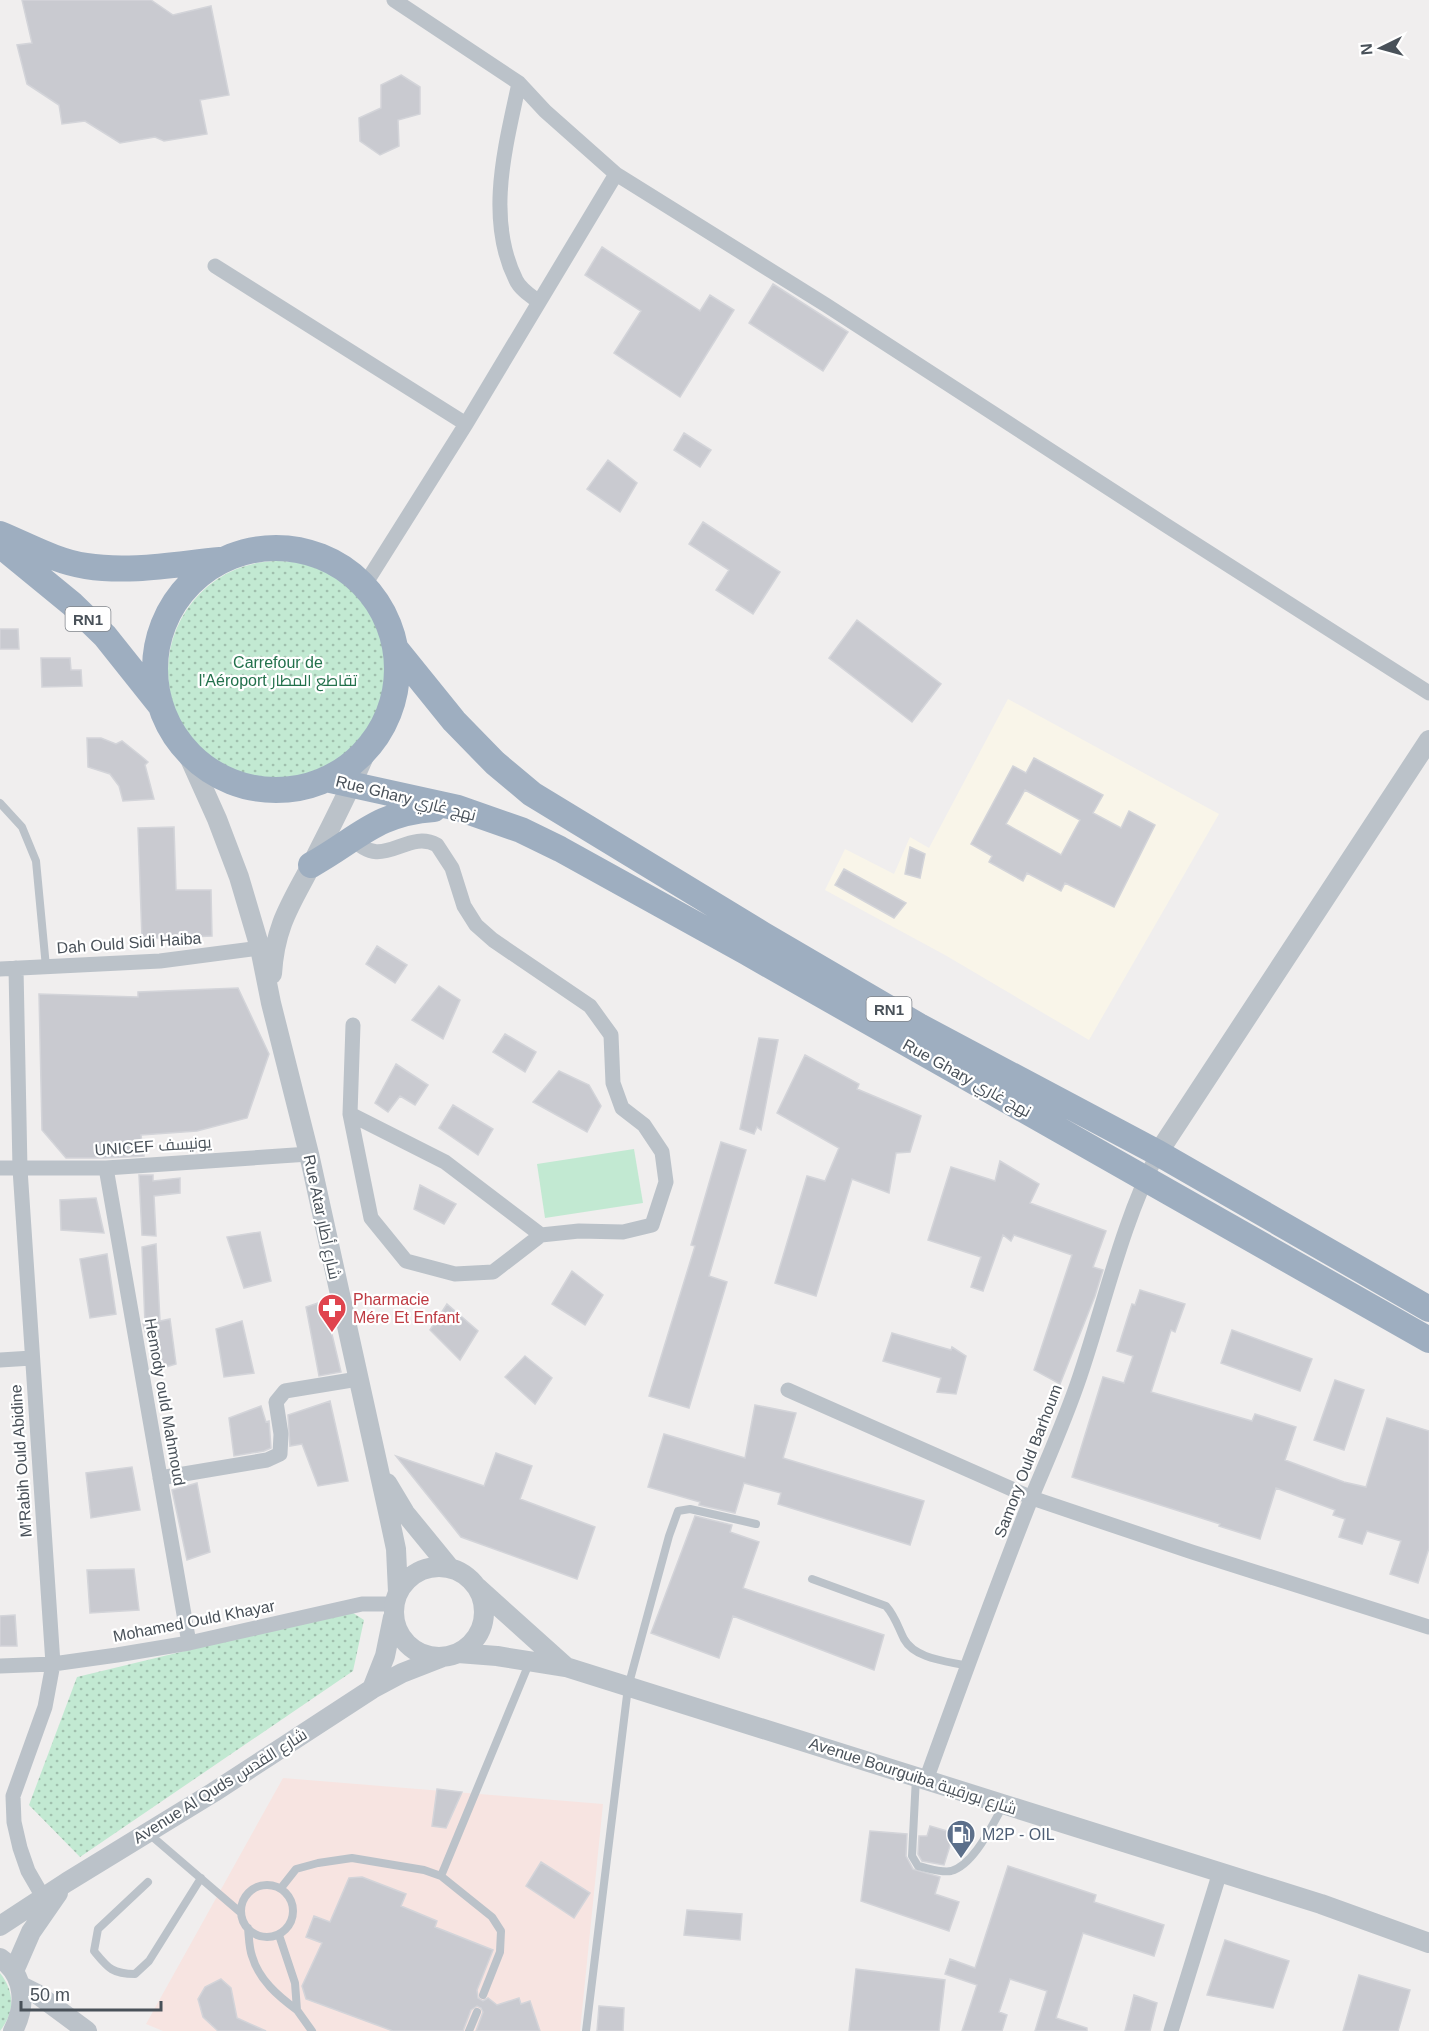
<svg xmlns="http://www.w3.org/2000/svg" width="1429" height="2031" viewBox="0 0 1429 2031" font-family="Arial,Cairo,sans-serif">
<defs>
<pattern id="park-dots" width="8" height="8" patternUnits="userSpaceOnUse" patternTransform="scale(1.5)"><rect width="8" height="8" fill="#c2e9d2"/><path d="M2 2h.1M6 6h.1" fill="none" stroke="#a0bfad" stroke-width="1.8" stroke-linecap="round"/></pattern>
</defs>
<rect width="100%" height="100%" fill="#f0eeee"/>
<path fill="#f9f5e9" d="M1008,699L1219,814L1089,1040L945,955L825,890L845,849L894,874L910,837L929,848Z"/>
<path fill="#f7e4e1" d="M283,1778L603,1804L580,2031H163L146,2024Z"/>
<path fill="url(#park-dots)" d="M168 671a110 110 0 1 1 220 0a110 110 0 1 1-220 0Z
M350,1611L364,1620L353,1671L80,1857L29,1805L77,1677Z
M0,1973C15,1992 15,2012 0,2031Z"/>
<path fill="#c2e9d2" d="M634,1149L643,1203L545,1218L537,1164Z"/>
<path fill="#c9cad0" stroke="#d3d4d9" stroke-width="1.5" fill-rule="evenodd" d="M22,0H151L173,15L211,6L229,95L200,100L207,134L164,141L155,137L120,143L85,121L62,124L59,105L27,84L17,45L32,43Z
M401,75L420,87V114L398,120L399,146L380,155L360,141L359,118L381,108V85Z
M602,247L700,311L710,295L734,310L680,397L614,353L641,311L585,275Z
M773,284L848,332L823,371L749,323Z
M684,433L711,450L700,467L674,450Z
M608,460L637,483L620,512L587,489Z
M703,522L780,572L753,614L716,590L729,570L689,544Z
M857,620L941,684L912,722L829,658Z
M0,629H18L19,649H0Z
M41,658H70L71,670H81L82,686L42,687Z
M87,738H101L116,744L122,741L141,756L148,762L145,765L154,799L123,801L119,786L110,774L88,767Z
M1034,758L1103,795L1093,813L1121,828L1129,811L1155,825L1114,907L1065,883L1061,891L1027,873L1023,881L989,862L992,856L971,844L1013,766L1026,773ZM1025,790L1080,820L1061,855L1006,824Z
M174,827L176,890H211L212,936L142,939L138,828Z
M910,847L925,854L920,878L905,874Z
M844,869L906,903L894,918L835,885Z
M377,946L407,965L395,983L366,964Z
M439,986L460,1000L443,1039L412,1020Z
M238,988L269,1054L247,1118L197,1131L141,1135L144,1156L106,1158H66L42,1130L39,994L138,997V992Z
M505,1034L536,1052L525,1072L493,1052Z
M759,1038L778,1040L761,1130L757,1127L754,1134L740,1129Z
M805,1055L859,1084L857,1089L921,1116L910,1152L896,1153L889,1193L852,1179L816,1296L775,1283L807,1176L825,1181L839,1148L777,1113Z
M396,1064L428,1085L415,1105L400,1096L388,1112L375,1103Z
M559,1071L589,1085L601,1106L587,1132L533,1102Z
M453,1105L493,1129L478,1155L439,1128Z
M721,1142L746,1150L709,1276L727,1282L689,1408L649,1396L695,1246L691,1245Z
M1000,1161L1039,1184L1030,1203L1106,1231L1093,1267L1103,1270L1095,1296L1060,1384L1034,1370L1072,1255L1014,1235L1011,1241L1003,1235L983,1291L971,1287L981,1257L928,1240L951,1167L995,1181Z
M139,1175H153V1181L180,1178V1193L154,1196L156,1236L142,1235Z
M420,1185L456,1204L444,1224L414,1209Z
M96,1198L104,1233L61,1230L60,1200Z
M260,1232L271,1281L244,1288L227,1237Z
M156,1244L160,1321L170,1319L176,1364L156,1370L143,1324H145L142,1247Z
M107,1254L116,1314L90,1318L80,1259Z
M572,1271L603,1295L585,1325L552,1304Z
M1140,1290L1185,1304L1175,1332L1171,1330L1151,1392L1252,1421L1255,1414L1296,1427L1285,1460L1344,1482L1366,1487L1387,1418L1429,1431V1548L1418,1583L1390,1574L1401,1541L1367,1531L1362,1544L1339,1537L1345,1519L1333,1515L1335,1510L1276,1488L1260,1539L1219,1526L1220,1524L1072,1477L1103,1377L1124,1383L1133,1356L1117,1351L1132,1304L1135,1305Z
M324,1301L341,1372L319,1376L306,1307Z
M447,1304L478,1331L460,1360L430,1330Z
M242,1321L254,1373L224,1377L216,1329Z
M1232,1330L1312,1359L1300,1391L1221,1363Z
M892,1333L951,1350L952,1347L966,1356L956,1394L937,1392L941,1378L883,1361Z
M525,1356L552,1378L535,1404L505,1377Z
M1335,1380L1364,1390L1344,1450L1314,1440Z
M330,1401L348,1481L318,1486L302,1444L290,1446L288,1415Z
M755,1405L796,1413L783,1458L924,1501L910,1545L778,1504L781,1493L744,1483L735,1513L699,1505L700,1502L648,1487L664,1434L745,1458Z
M261,1406L266,1422L269,1421L271,1448L264,1451L234,1456L229,1418Z
M496,1453L532,1466L520,1499L595,1527L577,1579L461,1537L396,1456L484,1486Z
M132,1467L140,1510L91,1518L86,1473Z
M197,1483L210,1552L187,1560L172,1490Z
M695,1516L732,1525L730,1532L759,1542L743,1588L884,1635L874,1670L733,1616L719,1658L651,1633Z
M134,1569L139,1610L90,1613L87,1570Z
M15,1615L17,1646H0V1616Z
M437,1789L462,1792L446,1828L432,1826Z
M930,1826L954,1833L944,1865L922,1861L918,1854L919,1836H927Z
M870,1831L907,1834L906,1856L913,1869L940,1877L935,1894L959,1902L949,1931L861,1901Z
M541,1862L590,1893L574,1918L526,1886Z
M1008,1866L1096,1895L1094,1902L1164,1925L1154,1956L1083,1933L1056,2018L1087,2028V2031H1035L1047,1991L1010,1979L999,2012L1007,2015L1002,2031H962L977,1985L945,1974L950,1959L975,1968Z
M362,1877L406,1894L401,1906L437,1921L435,1927L493,1950L477,1990L478,1998L483,2001L488,1998L497,2005L519,1998L521,2004L530,2001L540,2031H476L483,2012L481,2008L477,2006L471,2010L463,2031H393L306,1999L302,1986L322,1943L306,1937L314,1916L330,1922L349,1878Z
M687,1910L742,1914L740,1940L684,1935Z
M1225,1940L1289,1961L1273,2008L1207,1995Z
M856,1969L945,1980L939,2031H849Z
M1359,1975L1410,1990L1398,2031H1343Z
M221,1979L231,1988L237,2018L266,2031H218L203,2017L198,1999L205,1987Z
M1134,1995L1157,2003L1150,2031H1125Z
M599,2006L624,2008L623,2031H597Z"/>
<g fill="none" stroke-linecap="round" stroke-linejoin="round">
<path stroke="#bbc2c9" stroke-width="8" d="M0,803L22,827L36,861L46,967
M812,1579L886,1606C895,1616 898,1627 904,1639C915,1659 947,1661 968,1666
M916,1777L912,1856L918,1866C928,1868 941,1873 951,1871C974,1865 992,1825 1003,1806
M148,1833L240,1912
M441,1876L530,1661
M148,1882L98,1929L94,1951C108,1968 112,1974 135,1974L149,1961L201,1878
M241 1911a26 26 0 1 1 52 0a26 26 0 1 1-52 0Z
M281,1888L296,1869L318,1863L352,1858L424,1870L441,1876L492,1917L501,1931L500,1952L483,1995
M248,1928C249,1937 249,1948 252,1956C259,1980 278,1996 297,2010
M279,1935L295,1983L297,2010L312,2031
M469,2031L477,2012
M586,2031L628,1687L669,1536L678,1511L690,1509L756,1524"/>
<path stroke="#bbc2c9" stroke-width="15" d="M394,0L519,83L545,111L616,174L826,305L1164,524L1429,693
M519,83C506,145 485,218 516,280C520,289 531,296 539,302
M215,266L466,424
M364,586L466,424L616,174
M352,837C382,874 406,828 437,845L452,868L464,906L476,925L493,940L590,1006L611,1035L613,1083L622,1108L644,1125L662,1152L666,1182L652,1225L623,1232L579,1231L541,1235L493,1272L455,1274L406,1261L371,1218L350,1114L353,1025
M16,968L20,1169L53,1664L45,1707L13,1796L14,1822L20,1848L28,1871L43,1897
M0,969L160,961L260,948
M350,1114L445,1162L541,1235
M0,1168H106L309,1154
M106,1168L189,1643
M0,1360L32,1358
M788,1390L1032,1498L1192,1552L1429,1627
M160,1478L267,1460L280,1454L281,1434L276,1402L285,1391L358,1379
M0,1666L53,1664L117,1655L189,1643L362,1604H394
M926,1780C960,1686 994,1592 1031,1499C1048,1458 1066,1418 1080,1376C1105,1302 1122,1223 1158,1153
M1171,2031L1220,1872"/>
<path stroke="#bbc2c9" stroke-width="20" d="M186,750L217,819L239,877L260,948L271,1003L309,1154L389,1516L396,1549L398,1592
M272,974C275,923 293,901 315,858C333,822 352,786 367,749
M1158,1153L1429,740
M387,1483L405,1513L450,1568
M394 1612a45 45 0 1 1 90 0a45 45 0 1 1-90 0Z
M477,1587L566,1667
M458,1653L497,1656L566,1667L1321,1904L1429,1943
M372,1689L385,1656L393,1617
M0,1926L67,1882L214,1792L372,1689L402,1673L443,1657
M0,1958C26,1976 26,2006 13,2031
M14,1971L31,1932L58,1893
M21,1986L37,1994L87,2031"/>
<path stroke="#9eaec0" stroke-width="26" d="M0,534C27,545 57,562 86,566C130,573 176,564 220,560
M0,545L72,604L105,636L160,705
M155 669a121 121 0 1 1 242 0a121 121 0 1 1-242 0Z
M395,648L454,721L495,763L532,794L762,934L919,1026L1158,1153L1429,1309
M326,779L458,808L521,830L560,849L746,952L1429,1340
M311,865C358,839 376,813 434,809"/>
</g>
<defs>
<g id="pharmacy-pin" transform="scale(1.5)"><path d="M0 17L-7.5 6A9.5 9.5 0 1 1 7.5 6Z" fill="#e0444e" stroke="#fff"/><path d="M-2-6h4v4h4v4h-4v4h-4v-4h-4v-4h4Z" fill="#fff"/></g>
<g id="fuel-pin" transform="scale(1.5)"><path d="M0 17L-7.5 6A9.5 9.5 0 1 1 7.5 6Z" fill="#5c6f8a" stroke="#fff"/><path d="M-5.5-6h7V0h2V4h1.3V-2.5L3-4.5l.8-.8L6-3V5H2.5V1h-1V6h-7ZM-4.2-4.7v3.2H.2V-4.7Z" fill="#fff"/></g>
</defs>
<g fill-rule="evenodd">
<use href="#pharmacy-pin" x="332" y="1308"/>
<use href="#fuel-pin" x="961" y="1834"/>
</g>
<g text-anchor="middle" dominant-baseline="central" stroke-width="4.5" stroke-linejoin="round" paint-order="stroke">
<g fill="#fff" stroke="#80858b" stroke-width="1.5">
<rect x="65.5" y="607" width="45" height="24" rx="4.5"/>
<rect x="866.5" y="997" width="45" height="24" rx="4.5"/>
</g>
<g font-size="15" font-weight="bold" fill="#495159">
<text x="88" y="619">RN1</text>
<text x="889" y="1009">RN1</text>
</g>
<g font-size="16" fill="#23714c" stroke="#fff">
<text x="278" y="662">Carrefour de<tspan x="278" dy="18">l'Aéroport تقاطع المطار</tspan></text>
</g>
<g font-size="16" fill="#495159" stroke="#fff">
<text transform="translate(406 798) rotate(14)">Rue Ghary نهج غاري</text>
<text transform="translate(129 943) rotate(-4)">Dah Ould Sidi Haiba</text>
<text transform="translate(967 1078) rotate(29)">Rue Ghary نهج غاري</text>
<text transform="translate(153 1146) rotate(-4)">UNICEF يونيسف</text>
<text transform="translate(322 1217) rotate(78)">Rue Atar شارع أطار</text>
<text transform="translate(165 1402) rotate(80)">Hemody ould Mahmoud</text>
<text transform="translate(21 1461) rotate(-94)">M'Rabih Ould Abidine</text>
<text transform="translate(1028 1461) rotate(-69)">Samory Ould Barhoum</text>
<text transform="translate(194 1621) rotate(-11)">Mohamed Ould Khayar</text>
<text transform="translate(913 1776) rotate(18)">Avenue Bourguiba شارع بورقيبة</text>
<text transform="translate(220 1786) rotate(-32)">Avenue Al Quds شارع القدس</text>
</g>
<g font-size="16" fill="#be3a42" stroke="#fff" text-anchor="start">
<text x="353" y="1299">Pharmacie<tspan x="353" dy="18">Mére Et Enfant</tspan></text>
</g>
<g font-size="16" fill="#4e5e75" stroke="#fff" text-anchor="start">
<text x="982" y="1834">M2P - OIL</text>
</g>
</g>
<g transform="translate(1381 48) rotate(265)" stroke="#ffffff" stroke-width="4.5" paint-order="stroke">
<path d="M0-4.5L10 22L0 15L-10 22Z" fill="#495159"/>
<text y="-9" font-size="16" font-weight="bold" text-anchor="middle" fill="#495159">N</text>
</g>
<path d="M21 2001v9h140v-9" fill="none" stroke="#495159" stroke-width="3"/>
<text x="30" y="2001" font-size="18" fill="#495159" stroke="#ffffff" stroke-width="4.5" paint-order="stroke">50 m</text>
</svg>
